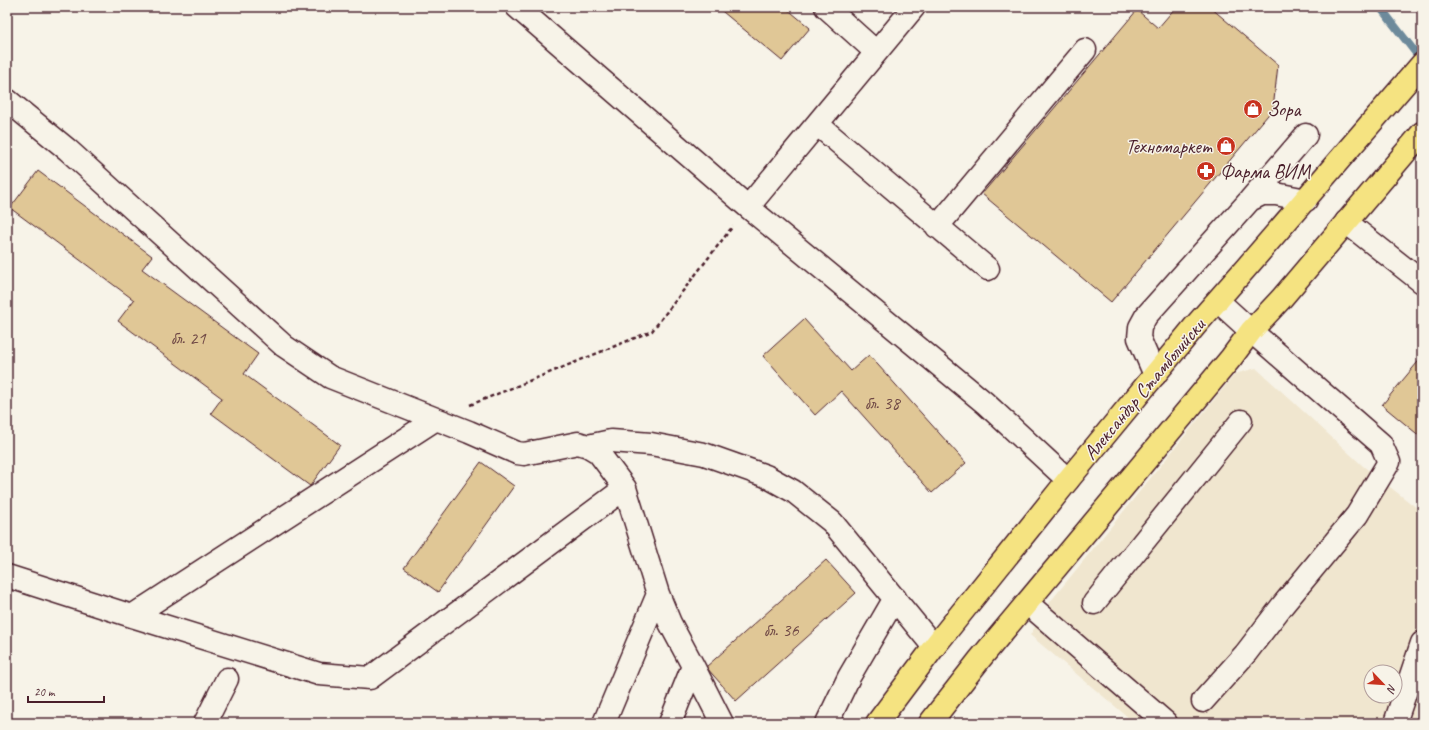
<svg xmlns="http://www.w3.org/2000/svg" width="1429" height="730" viewBox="0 0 1429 730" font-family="Caveat,sans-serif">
<rect width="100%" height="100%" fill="#f7f3e8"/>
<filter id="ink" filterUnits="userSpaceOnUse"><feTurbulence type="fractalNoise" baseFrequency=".025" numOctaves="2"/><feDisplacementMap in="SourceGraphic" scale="8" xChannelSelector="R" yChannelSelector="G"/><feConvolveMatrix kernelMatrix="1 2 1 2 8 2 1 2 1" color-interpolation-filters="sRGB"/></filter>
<g filter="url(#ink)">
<path fill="#f0e6cf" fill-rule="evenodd" d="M1256,368L1363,466L1422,512V723H1135L1030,635L1050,602L1235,374ZM1371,672H1395V696H1371Z"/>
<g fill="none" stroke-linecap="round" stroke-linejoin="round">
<path stroke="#6d8a9b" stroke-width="8" d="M1380,7L1422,61"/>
</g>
<path fill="#e0c796" stroke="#4a1f2b" d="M717,7H785L810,28L782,61Z
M1176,7H1210L1278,65L1273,109L1111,302L982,194L1137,10L1158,28Z
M38,171L152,256L142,269L258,354L244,374L340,445L310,486L211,413L222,398L118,321L134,300L10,208Z
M804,319L851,371L869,355L966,463L932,493L841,391L815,415L763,356Z
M1422,357V438L1382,405Z
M481,462L514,486L438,592L404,568Z
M826,560L856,593L736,701L706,667Z"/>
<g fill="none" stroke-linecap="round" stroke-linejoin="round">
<g stroke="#4a1f2b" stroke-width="25">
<path id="minor" d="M517,7L748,207L985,403L1068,480
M826,7L876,52
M7,100L68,150L284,346L330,377L469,432L517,453L524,454L578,443L588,446L598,452L625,488L658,594L670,623L693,666L722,723
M817,124L988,269
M1250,200L1306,135
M748,207L914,7
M1346,222L1422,282
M937,227L1085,50
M1155,375L1139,338L1140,327L1146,316L1250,200L1262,194H1276L1306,200
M588,446L611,441L651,444L704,454L766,476L793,491L832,522L934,647
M7,576L132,616L319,674L370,678L625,488
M1027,603L1166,723
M1094,603L1241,421
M132,616L436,419
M1203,701L1246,653L1282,606L1357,515L1389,462L1381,444L1251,331L1218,301
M205,723L227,679
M604,723L658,594
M670,723L693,666
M827,723L849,677L895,598
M1395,723L1422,643"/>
</g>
<g stroke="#4a1f2b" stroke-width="25">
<path id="major" d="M877,723L934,647L1068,480L1195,326L1246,268L1422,64
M930,723L980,659L1231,358L1251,331L1281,299L1422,133"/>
</g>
<path stroke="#4a1f2b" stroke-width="2.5" stroke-dasharray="4 3" stroke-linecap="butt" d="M470,405L652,331L733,226"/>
<use href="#minor" stroke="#f7f3e8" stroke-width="22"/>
<use href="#major" stroke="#f5e381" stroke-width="22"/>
</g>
</g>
<defs>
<g id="shop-disc" transform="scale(1)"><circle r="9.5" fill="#c8321e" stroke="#f7f3e8"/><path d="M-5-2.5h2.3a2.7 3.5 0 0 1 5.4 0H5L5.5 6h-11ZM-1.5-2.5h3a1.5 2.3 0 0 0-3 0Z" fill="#fff"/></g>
<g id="pharmacy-disc" transform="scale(1)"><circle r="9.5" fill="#c8321e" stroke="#f7f3e8"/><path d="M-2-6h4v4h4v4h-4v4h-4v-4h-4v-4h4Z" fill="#fff"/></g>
</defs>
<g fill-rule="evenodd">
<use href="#shop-disc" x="1253" y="109"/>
<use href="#shop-disc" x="1226" y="146"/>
<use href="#pharmacy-disc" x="1206" y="171"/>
</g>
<g text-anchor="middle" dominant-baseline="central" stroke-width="3" stroke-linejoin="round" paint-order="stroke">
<g font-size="18" fill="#704946">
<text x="188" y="338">бл. 21</text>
<text x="882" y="403">бл. 38</text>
<text x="781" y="630">бл. 36</text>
</g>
<g font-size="20" fill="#4a1f2b" stroke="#f7f3e8" text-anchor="start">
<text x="1267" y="109">Зора</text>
<text x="1212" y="146" text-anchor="end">Техномаркет</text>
<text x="1220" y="171">Фарма ВИМ</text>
</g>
<g font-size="20" fill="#4a1f2b" stroke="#f7f3e8">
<text transform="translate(1144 389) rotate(-50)">Александър Стамболийски</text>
</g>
</g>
<rect width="1429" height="730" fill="none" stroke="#f7f3e8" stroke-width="24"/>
<rect x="12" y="12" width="1405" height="706" fill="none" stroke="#4a1f2b" stroke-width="1.5" filter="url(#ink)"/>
<g transform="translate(1383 684) rotate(115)"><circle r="19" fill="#f7f3e8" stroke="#b29e9c"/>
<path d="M0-3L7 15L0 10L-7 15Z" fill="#c8321e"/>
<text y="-6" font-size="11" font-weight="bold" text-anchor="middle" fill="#4a1f2b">N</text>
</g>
<path d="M28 696v6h76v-6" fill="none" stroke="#4a1f2b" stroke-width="2"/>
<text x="34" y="696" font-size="12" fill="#4a1f2b" stroke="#f7f3e8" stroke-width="3" paint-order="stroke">20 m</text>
</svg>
